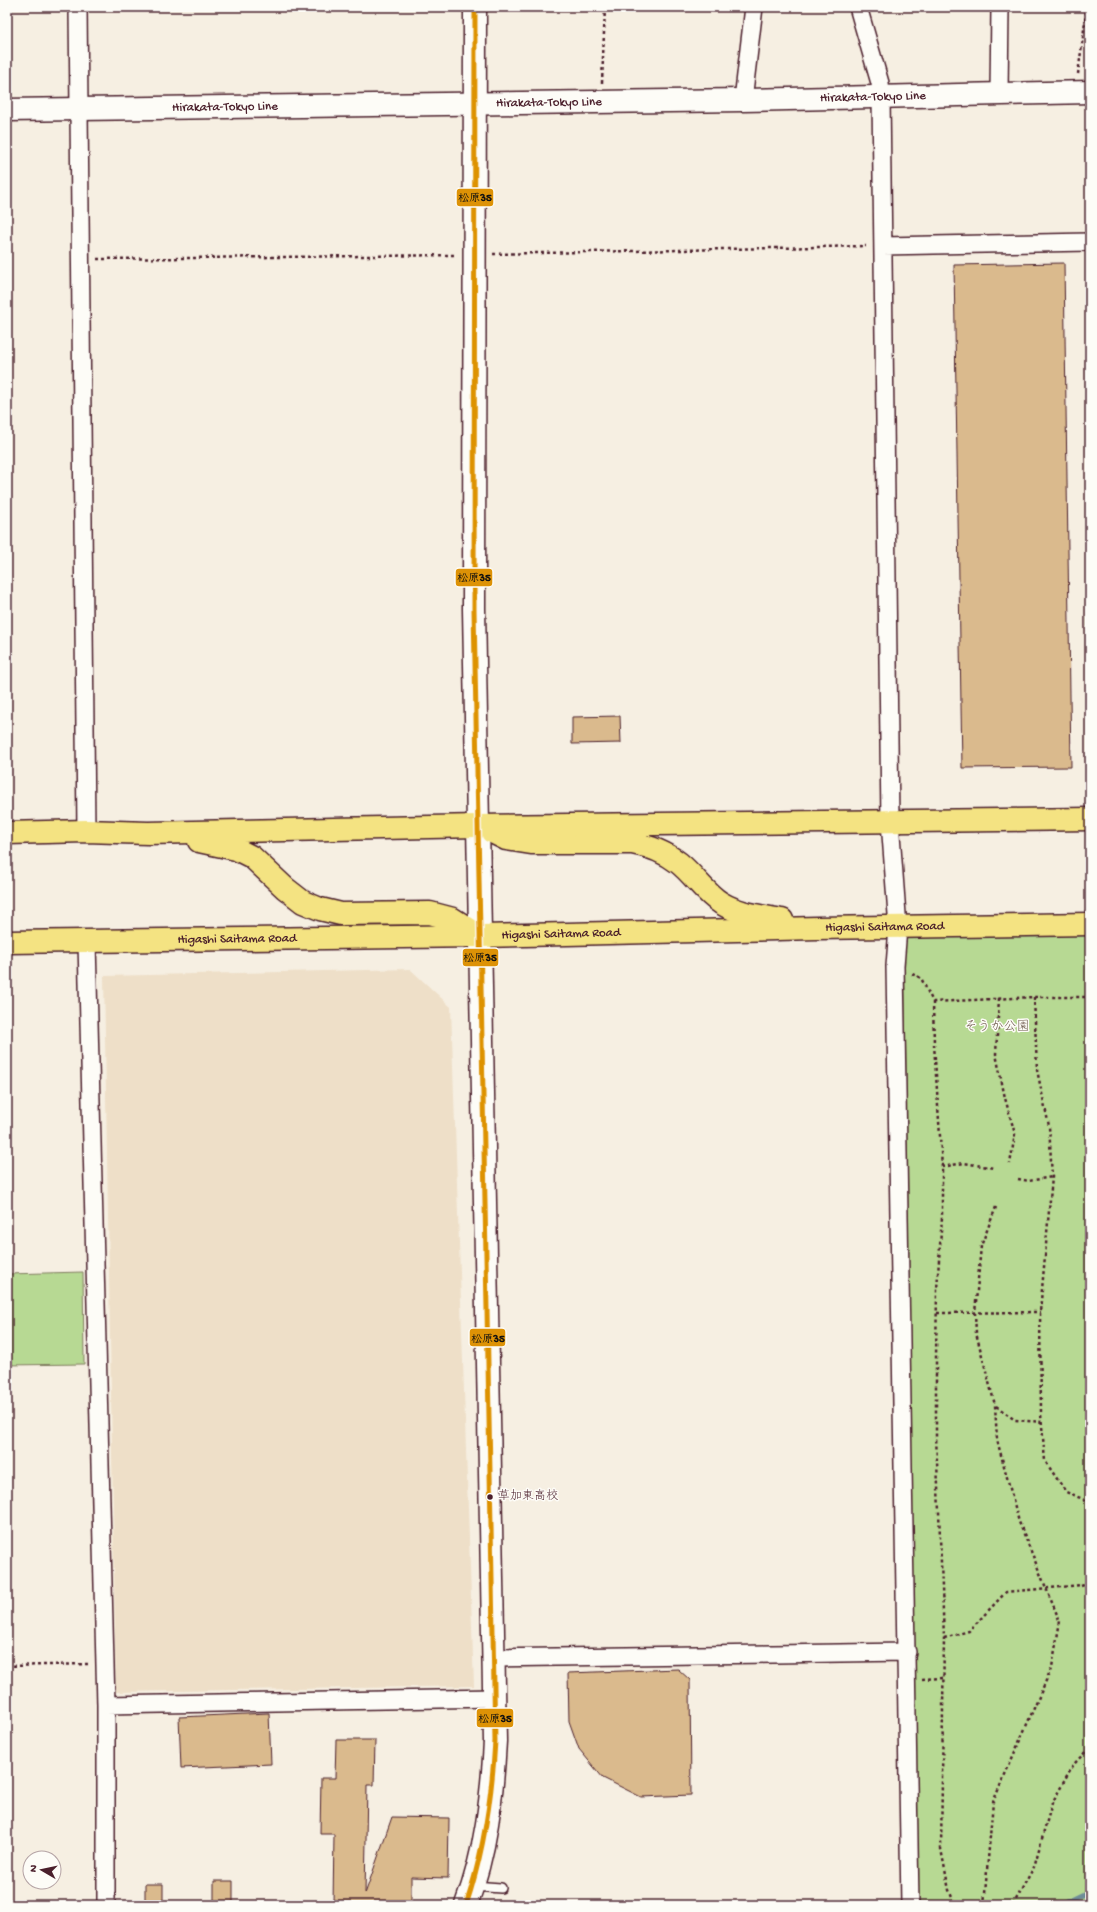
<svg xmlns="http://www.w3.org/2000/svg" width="1097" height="1912" viewBox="0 0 1097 1912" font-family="'Gochi Hand','Klee One',sans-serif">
<rect width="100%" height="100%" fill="#f6efe2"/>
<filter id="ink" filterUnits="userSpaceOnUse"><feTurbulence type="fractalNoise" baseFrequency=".025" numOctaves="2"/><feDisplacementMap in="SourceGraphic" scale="8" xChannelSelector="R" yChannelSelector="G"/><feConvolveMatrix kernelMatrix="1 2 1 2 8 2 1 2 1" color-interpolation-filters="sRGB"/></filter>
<g filter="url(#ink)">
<path fill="#eedfc8" d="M410,969L451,1007L474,1686L116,1692L104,976Z"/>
<path fill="#b7d993" stroke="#807c5f" d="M1087,552H1090V672H1088Z
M1090,933V1905H918L904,936Z
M83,1272L84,1364L7,1365V1274Z"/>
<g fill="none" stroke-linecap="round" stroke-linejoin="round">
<path stroke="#6e8d98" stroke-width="5" d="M1064,1905L1065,1903L1090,1891"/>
</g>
<path fill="#daba8d" stroke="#4a1f2b" d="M1064,263L1071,767L962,768L954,265Z
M620,716L621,743L572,744V717Z
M678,1669L690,1680L691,1795L641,1797L603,1778L579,1749L569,1721L568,1673Z
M269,1713L271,1764L181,1768L179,1717Z
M336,1740H375L374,1785H367L365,1894L392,1817L449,1818L448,1878L411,1877V1905H333L334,1834H320L321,1778H335Z
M214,1881H233V1905H214Z
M145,1884H163V1905H145Z"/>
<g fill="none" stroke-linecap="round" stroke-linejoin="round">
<g stroke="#4a1f2b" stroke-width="12">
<path id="lane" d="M473,1886L501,1888"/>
</g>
<g stroke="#4a1f2b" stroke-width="20">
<path id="street" d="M78,7L86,831
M858,7L880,83L881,97L890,821L898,928L895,966L910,1905
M999,93L1000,7
M743,100L754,7
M883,246L1090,242
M87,942L106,1705V1905
M493,1658L907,1652
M106,1705L494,1698"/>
</g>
<g stroke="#4a1f2b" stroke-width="25">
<g id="secondary">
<path id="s1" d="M7,110L743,100L1090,92"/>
<path d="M466,1905C486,1852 492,1798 495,1741L474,609L475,7"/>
</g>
</g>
<g stroke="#4a1f2b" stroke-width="25">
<g id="highway">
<path d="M492,832L506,839L531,843H632C649,846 665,852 679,863C694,875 704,892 721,903C739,914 762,916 782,920"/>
<path d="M7,833L86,831L148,833L478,826L1090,819"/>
<path d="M199,841L236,849L252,857L285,888L303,902L320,909L341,914L430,913L453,919L480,936"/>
<path id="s2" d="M7,942L480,936L817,928L1090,924"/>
</g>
</g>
<path stroke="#4a1f2b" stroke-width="2.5" stroke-dasharray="3 3" stroke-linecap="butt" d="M1078,74L1087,7
M602,83L605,7
M493,254L866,246
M97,259L456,255
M912,974L921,978L933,1002L1034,997H1090
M1034,997L1037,1070L1049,1126L1052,1177L1040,1312L1041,1414L1045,1461L1066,1492L1090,1502
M999,998L996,1054L1005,1098L1015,1134L1010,1164
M933,1002L934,1044L942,1167V1217L937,1289L936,1358V1436L944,1638L941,1849L949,1890L955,1905
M942,1167L964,1163L994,1168
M1018,1179L1029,1181L1052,1177
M996,1207L981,1246L975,1313L976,1333L995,1405L997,1440L1019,1522L1060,1622
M937,1313L1040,1312
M996,1406L1015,1420L1042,1422
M1081,1586L1090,1583
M944,1638L969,1631L1006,1592L1082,1585
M7,1666L88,1664
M922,1679L944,1678
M984,1905L993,1802L1052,1667L1060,1621
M1013,1905L1034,1867L1052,1803L1074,1764L1090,1747"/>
<use href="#lane" stroke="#fdfcf7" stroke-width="9"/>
<use href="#street" stroke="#fdfcf7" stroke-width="17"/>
<use href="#secondary" stroke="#fdfcf7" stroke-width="22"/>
<use href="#highway" stroke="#f4e382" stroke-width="22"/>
<g stroke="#fdfcf7" stroke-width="8">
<path id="bus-1" d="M466,1905C484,1851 492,1797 495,1741L474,609L475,7"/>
</g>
<use href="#bus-1" stroke="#dd9206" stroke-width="5"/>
</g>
</g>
<circle fill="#4a1f2b" stroke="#fdfcf7" stroke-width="1.5" cx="490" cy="1497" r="3.5"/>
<g text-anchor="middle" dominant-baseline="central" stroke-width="3" stroke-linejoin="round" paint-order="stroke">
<g font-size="12" fill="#4a1f2b" stroke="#fdfcf7" text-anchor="start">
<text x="498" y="1497">草加東高校</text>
</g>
<g font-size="13" fill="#4a1f2b" stroke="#fdfcf7">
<text stroke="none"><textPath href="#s1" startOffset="866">Hirakata-Tokyo Line</textPath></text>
<text stroke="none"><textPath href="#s1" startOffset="542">Hirakata-Tokyo Line</textPath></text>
<text stroke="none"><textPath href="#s1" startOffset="218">Hirakata-Tokyo Line</textPath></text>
<text stroke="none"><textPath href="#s2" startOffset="878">Higashi Saitama Road</textPath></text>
<text stroke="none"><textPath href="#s2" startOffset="554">Higashi Saitama Road</textPath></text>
<text stroke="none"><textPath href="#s2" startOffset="230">Higashi Saitama Road</textPath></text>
</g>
<g font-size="13" fill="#6b574a" stroke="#fdfcf7">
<text x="997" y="1027">そうか公園</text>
</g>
</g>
<g stroke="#fdfcf7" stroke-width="1.5">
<rect x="456" y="188" width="38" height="19" rx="4" fill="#dd9206"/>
<rect x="455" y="568" width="38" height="19" rx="4" fill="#dd9206"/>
<rect x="462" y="948" width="37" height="19" rx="4" fill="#dd9206"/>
<rect x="469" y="1328" width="37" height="19" rx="4" fill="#dd9206"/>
<rect x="476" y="1708" width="38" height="20" rx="4" fill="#dd9206"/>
</g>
<g font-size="11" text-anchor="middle" font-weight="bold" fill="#111">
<text x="475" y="201">松原35</text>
<text x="474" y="581">松原35</text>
<text x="480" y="961">松原35</text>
<text x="488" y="1342">松原35</text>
<text x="495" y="1722">松原35</text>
</g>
<rect width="1097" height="1912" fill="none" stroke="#fdfcf7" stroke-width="24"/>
<rect x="12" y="12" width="1073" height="1888" fill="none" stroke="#4a1f2b" stroke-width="1.5" filter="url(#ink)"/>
<g transform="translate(42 1870) rotate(279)"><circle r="19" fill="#fdfcf7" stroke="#b5a4a5"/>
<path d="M0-3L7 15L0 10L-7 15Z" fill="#4a1f2b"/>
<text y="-6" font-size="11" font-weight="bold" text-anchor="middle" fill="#4a1f2b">N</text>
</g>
</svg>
